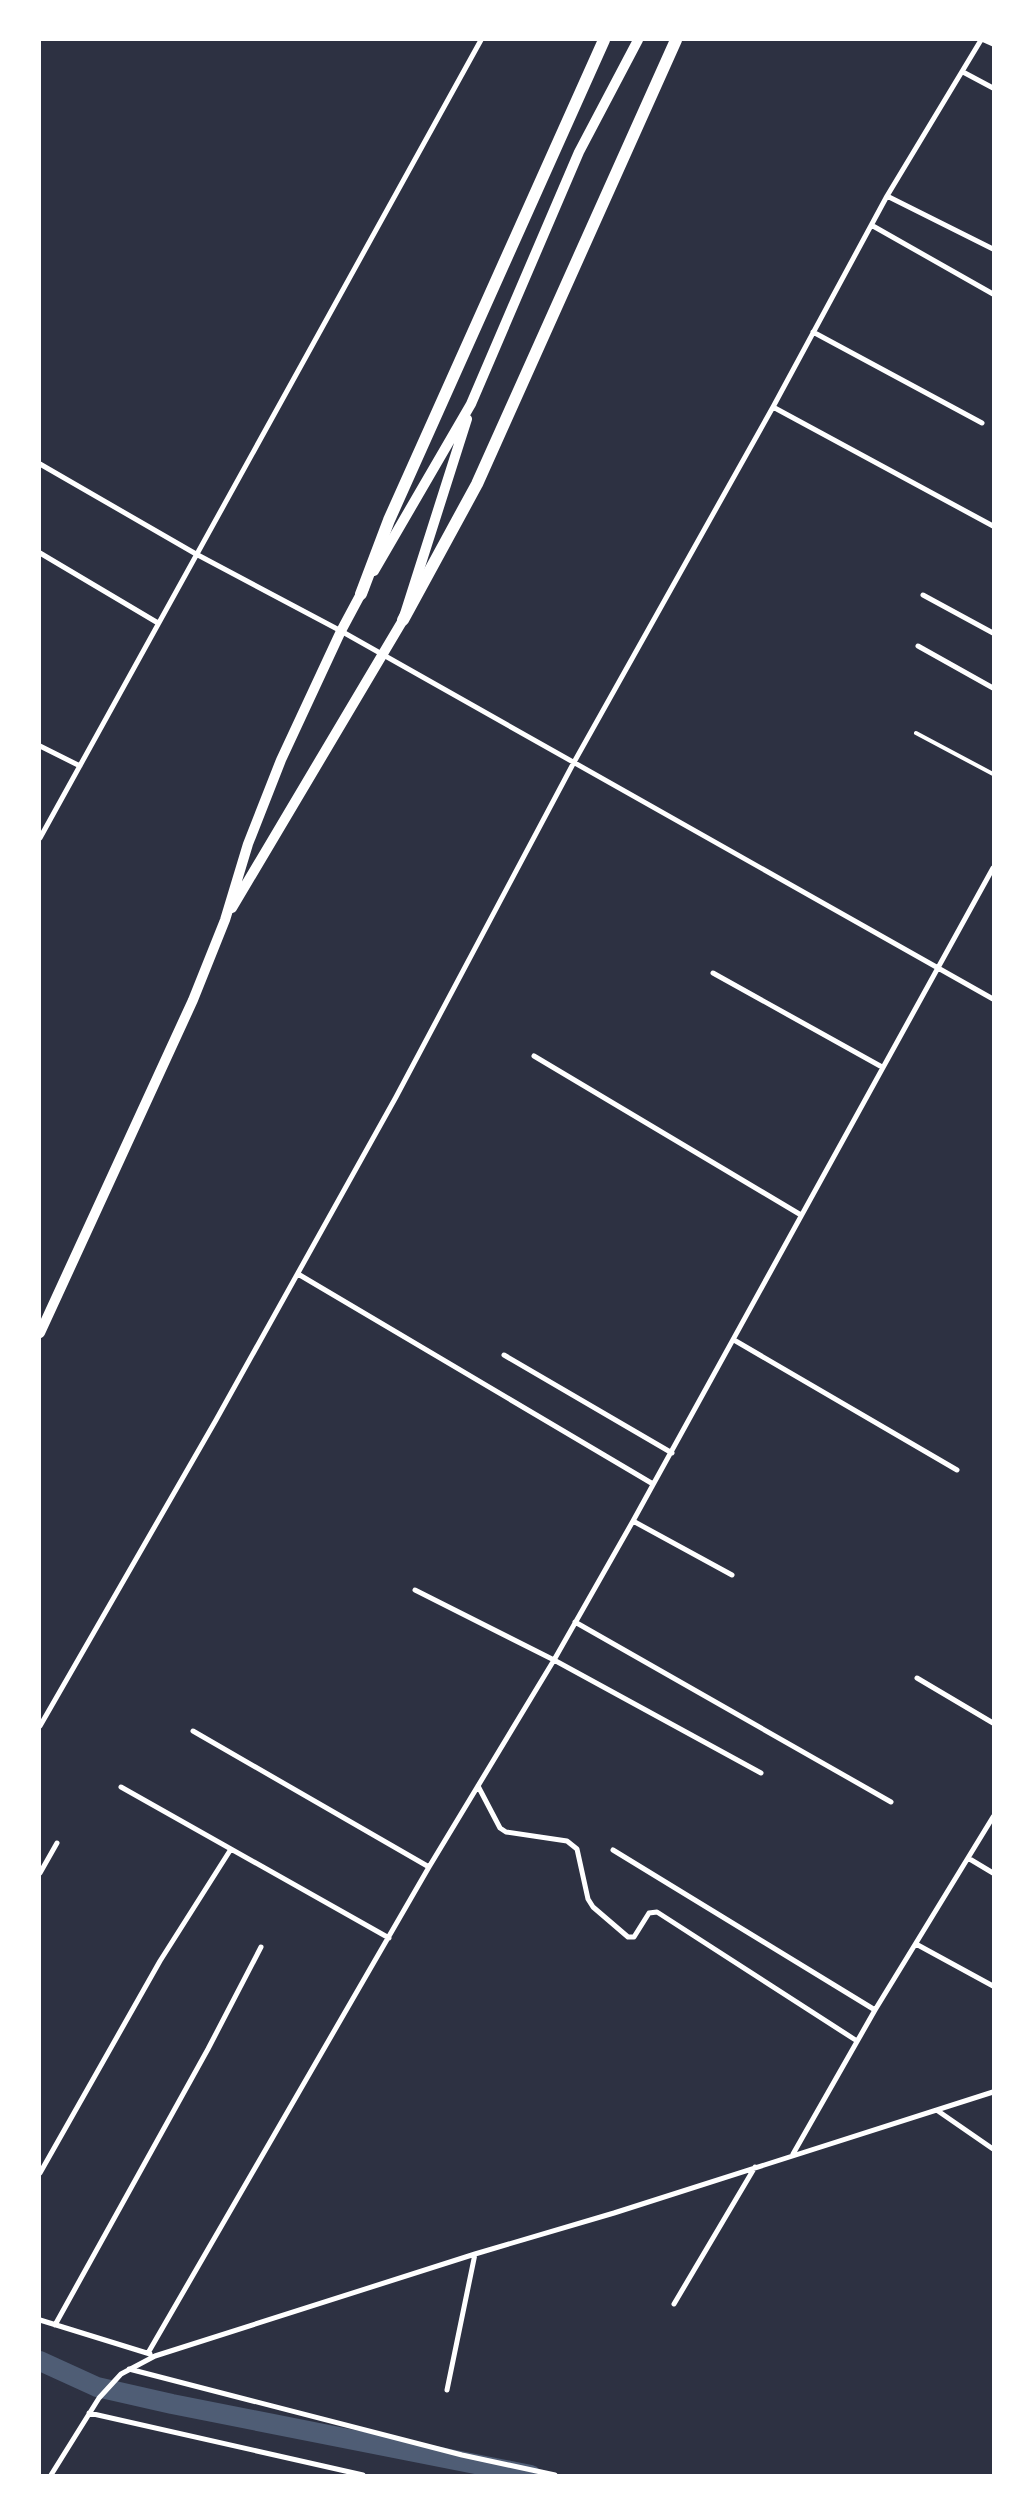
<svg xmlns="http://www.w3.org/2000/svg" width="1033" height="2515" viewBox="0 0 1033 2515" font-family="Quicksand,sans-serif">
<rect width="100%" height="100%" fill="#2d3142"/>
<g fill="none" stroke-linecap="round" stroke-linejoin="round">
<path stroke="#4f5d75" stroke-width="20" d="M40,2361L97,2387L172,2404L531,2475"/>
<path stroke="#fff" stroke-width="4" d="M916,733L993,774"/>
<path stroke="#fff" stroke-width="5" d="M984,40L993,44
M963,72L993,88
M887,196L993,249
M873,226L993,294
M813,332L982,423
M773,407L993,526
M40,464L196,554L341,631L993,999
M40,553L158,623
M923,595L993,633
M918,646L993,688
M40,746L80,766
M40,838L481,40
M713,973L882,1067
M534,1056L801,1215
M298,1274L653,1484
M734,1340L957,1470
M504,1355L672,1453
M633,1521L732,1575
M415,1590L554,1660L761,1773
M575,1622L891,1802
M917,1678L993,1723
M40,1726L216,1420L396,1097L573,764L773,407L887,196L981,40
M193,1731L429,1867
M478,1786L500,1828L506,1832L567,1841L577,1849L588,1899L593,1907L628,1937H634L649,1913L657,1912L857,2041
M121,1787L389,1938
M613,1850L875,2010
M968,1858L993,1873
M40,1873L57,1843
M916,1944L993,1986
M938,2111L993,2149
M793,2154L875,2010L993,1817
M40,2173L160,1961L231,1849
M674,2304L755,2167
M40,2320L150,2354
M55,2325L208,2049L261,1947
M148,2353L429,1867L554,1660L633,1521L993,868
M129,2369L462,2455L555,2475
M447,2390L475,2254
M89,2413L363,2475
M51,2475L99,2398L121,2374L155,2356L475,2254L614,2213L993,2092"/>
<path stroke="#fff" stroke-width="10" d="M374,571L471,404L579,152L638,40
M232,908L403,620L467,419
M40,1333L193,1000L225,920L248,844L281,760L341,631L364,588"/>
<path stroke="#fff" stroke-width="12" d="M361,594L389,520L604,40
M403,620L477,484L676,40"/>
</g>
<rect width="1033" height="2515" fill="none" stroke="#ffffff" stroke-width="82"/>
</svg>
